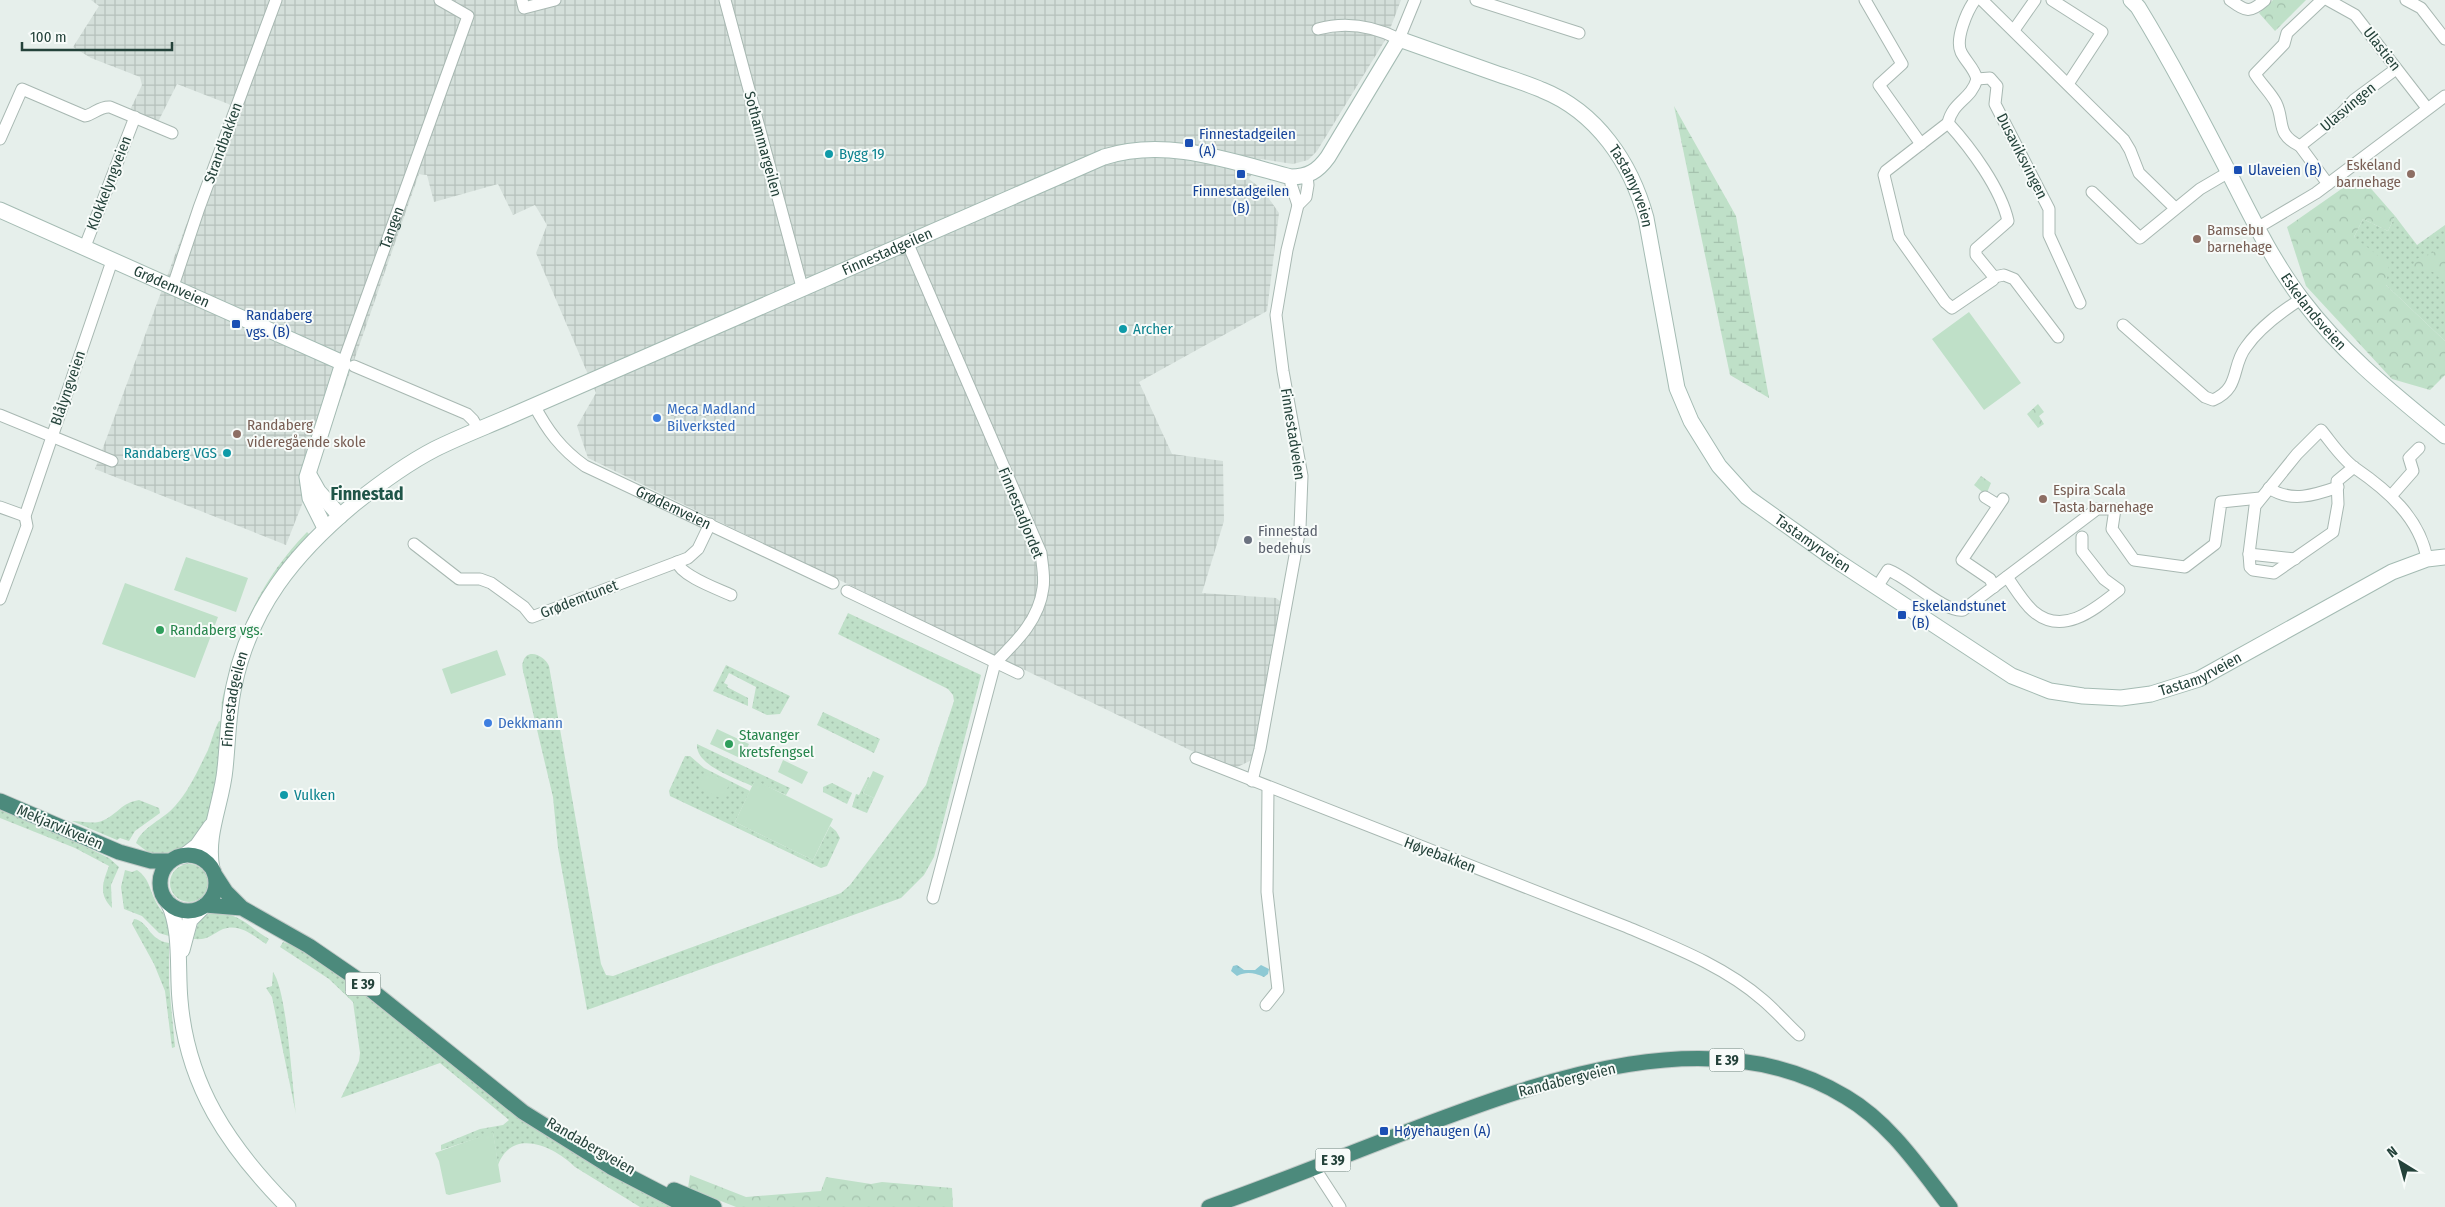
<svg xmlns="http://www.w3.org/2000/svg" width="2445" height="1207" viewBox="0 0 2445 1207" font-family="'Fira Sans Condensed',sans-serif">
<defs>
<pattern id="industrial-grid" width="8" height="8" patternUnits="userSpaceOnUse" patternTransform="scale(1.25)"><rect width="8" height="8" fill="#d4dfda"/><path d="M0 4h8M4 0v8" fill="none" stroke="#b6c1bc"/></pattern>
<pattern id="grass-dots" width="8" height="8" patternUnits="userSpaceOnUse" patternTransform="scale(1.25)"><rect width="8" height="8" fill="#bfe0c8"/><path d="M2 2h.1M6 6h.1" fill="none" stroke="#a4c1ad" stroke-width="1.8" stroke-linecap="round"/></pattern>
<pattern id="forest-crowns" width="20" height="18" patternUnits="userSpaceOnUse" patternTransform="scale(1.25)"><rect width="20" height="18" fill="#bfe0c8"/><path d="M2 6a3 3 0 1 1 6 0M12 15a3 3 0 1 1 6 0" fill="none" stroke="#a4c1ad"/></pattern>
<pattern id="wetland-marsh" width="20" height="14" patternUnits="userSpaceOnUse" patternTransform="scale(1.25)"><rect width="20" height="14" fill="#bfe0c8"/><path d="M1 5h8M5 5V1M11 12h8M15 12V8" fill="none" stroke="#a4c1ad"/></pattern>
<pattern id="water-ripples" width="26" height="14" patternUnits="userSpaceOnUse" patternTransform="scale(1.25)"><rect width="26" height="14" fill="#8ec9d4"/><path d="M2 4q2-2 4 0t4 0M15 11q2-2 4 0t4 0" fill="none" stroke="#74a5ad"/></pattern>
</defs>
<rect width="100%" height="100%" fill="#e6efeb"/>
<path fill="url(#industrial-grid)" d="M91,0H1401L1387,37L1317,151L1308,160L1293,164L1261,159L1249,179L1263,190L1279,213L1267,311L1139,382L1172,454L1223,461L1224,521L1202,593L1276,598L1281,602L1254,759L1231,770L588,458L577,426L596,393L536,253L547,225L535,205L513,215L498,184L434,202L427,175L419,174L319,461L286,545L95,469L231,105L177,84L157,124L129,112L142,85L140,77L91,58L73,47L99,6Z"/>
<path fill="url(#grass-dots)" d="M2395,216L2417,245L2445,225V341L2386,285L2354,237L2363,219L2388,231Z
M307,532L309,534L307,537L287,561L222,711C220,702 225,690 227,681C240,625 266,574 307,532Z
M848,613L981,675L934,857L924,875L901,898L587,1010L558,848L553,797L525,679C524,674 521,666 523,662C527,647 545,656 549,666L601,964L606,975L613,976L841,893L850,885L926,785L954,701L953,695L948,689L838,634Z
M726,665L790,696L780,714L767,715L752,708L756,687L729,673L724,683L728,685L727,687L748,698V706L713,691Z
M823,712L880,739L874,753L817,725Z
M219,721L222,722C220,763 220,832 177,850C154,859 153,856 136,843C143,826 163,820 175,806C189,791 199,768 208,750C212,740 214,730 219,721Z
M697,744L790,788L786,795L755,781L752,786C735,778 695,765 697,744Z
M685,756H690L704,768L750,791L735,822L813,860L830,826L836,831L840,838L827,866L821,868L670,796L669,791Z
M884,776L867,813L852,807L856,794L859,795L868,777L870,778L863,793L874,798Z
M832,783L852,793L847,804L823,792V787Z
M139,800L159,808L160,813L135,831L129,841L120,838L117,840L72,821C82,821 95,825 104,820C119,813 121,803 139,800Z
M0,806L109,858L119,867L111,885L112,908C98,894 103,882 109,866L75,848L0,818Z
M170 883a19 19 0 1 1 38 0a19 19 0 1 1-38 0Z
M125,870L132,872L137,870C149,878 149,888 155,900C162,915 171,916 169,936L159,933L142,916L124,909L121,887Z
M214,912C243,915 246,925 269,939L266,944C253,935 239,923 223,929C210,935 210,940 194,939C197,924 199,917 214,912Z
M134,919C149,921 148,940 169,943V984L175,1047L172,1048L165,991L154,964L132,924Z
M283,942L297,947L343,975L446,1056L675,1207H640L575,1167C554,1146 512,1127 498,1165L493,1133L441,1150V1145L480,1129L503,1125L509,1120L440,1063L341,1098L359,1061L360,1053L353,1002L329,979L280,947Z
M273,972C287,991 292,1084 296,1114L272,997L266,988L272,986Z"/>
<path fill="url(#forest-crowns)" d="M2273,0H2306L2275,31L2259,13Z
M2360,176L2395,216L2388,231L2363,219L2354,237L2389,264L2386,285L2445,341V375L2430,390L2392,379L2306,286L2287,227Z
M2445,248V283L2433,272L2412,269L2416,259Z
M2038,404L2044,412L2039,416L2044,424L2038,428L2027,414Z
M1981,476L1991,483L1986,495L1974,485Z
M690,1175L746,1197L821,1191L826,1177L871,1184L882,1182L952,1188L953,1207H736L688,1188Z"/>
<path fill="url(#wetland-marsh)" d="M1674,106L1736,216L1769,398L1730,375Z"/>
<path fill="#bfe0c8" d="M1969,312L2021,383L1984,410L1932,339Z
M186,557L248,578L236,612L174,590Z
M125,583L218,617L195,678L102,644Z
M497,650L506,675L451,694L442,669Z
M717,729L749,744L742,759L710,744Z
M783,760L808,772L802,784L778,772Z
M706,771L730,783L722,799L698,787Z
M873,771L884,776L874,798L863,793Z
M755,780L833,819L813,860L735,822Z
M493,1132L501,1182L449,1195L446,1194L439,1161L435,1153Z"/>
<path fill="url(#water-ripples)" d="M1237,965L1244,970H1255L1261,965L1269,969L1268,974L1264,977C1254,973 1247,971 1237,976L1231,971L1233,966Z"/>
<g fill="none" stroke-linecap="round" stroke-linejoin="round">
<g stroke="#a8b8b2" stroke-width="13">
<g id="minor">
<path d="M522,0L524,8L555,0"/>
<path d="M725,0L802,287"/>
<path d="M1476,0L1579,33"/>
<path d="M1865,0L1902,64L1879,85L1921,144"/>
<path d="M1982,0L2124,140L2130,150L2139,173L2175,208"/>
<path d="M2052,0L2102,32L2068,84"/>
<path d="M2230,0C2246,11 2249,14 2265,0"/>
<path d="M2322,0L2287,33L2284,44L2255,74C2261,84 2271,93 2276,103C2285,121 2275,134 2300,146L2328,184"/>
<path d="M2328,0L2355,15L2427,108"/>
<path d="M2406,0L2421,8L2445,39"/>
<path d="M1318,29C1347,21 1373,26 1399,39L1415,0"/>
<path d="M2014,30L2035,0"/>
<path d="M1977,79L1990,78L1997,86L1995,104L2049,209V235L2080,303"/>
<path d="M1948,123C1971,148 2001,189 2008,221L1976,249V255L1994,277L1993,280L1952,308L1945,302L1899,237L1884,175L1886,171Z"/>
<path d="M1948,123C1953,101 1971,100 1977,79C1974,68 1966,62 1961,52C1955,39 1967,11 1975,0"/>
<path d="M0,139L22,89L85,116C94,114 100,106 110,107L172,133"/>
<path d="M2300,146L2342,113L2354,100L2396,69"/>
<path d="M1291,177V184L1298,205"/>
<path d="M2092,192L2140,238L2200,189L2229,172"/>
<path d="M2257,228L2316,193L2445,96"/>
<path d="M907,242L1041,553C1042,564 1045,577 1043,588C1039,620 1017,641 995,663L933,898"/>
<path d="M84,249L135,117"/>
<path d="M1994,277L2004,275L2014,279L2058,337"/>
<path d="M173,286L199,208L276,0"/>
<path d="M2123,325L2205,397L2213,400C2241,388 2231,366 2246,347C2260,327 2281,312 2301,299"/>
<path id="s1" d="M343,363L468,16L440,0"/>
<path d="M354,366L467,414L473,420L479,430"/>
<path id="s2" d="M534,405C547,430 561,449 585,466L833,583"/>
<path d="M0,415L112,461"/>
<path d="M2354,467L2337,481L2338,504L2333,532L2274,573L2253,570L2250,567L2249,554L2255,506L2297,454L2321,430C2331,442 2342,459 2355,468C2387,490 2420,518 2427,559"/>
<path d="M2269,488C2291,503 2315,495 2338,487"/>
<path d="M2391,496L2413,471L2409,458L2419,448"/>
<path d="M1985,497L1998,505"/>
<path d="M0,507L25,516"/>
<path d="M414,544L459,579H480L491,583L524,607L532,617L688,558L698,549L710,524"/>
<path d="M2249,554L2295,559"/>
<path d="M677,562C681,576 718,589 731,595"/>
<path d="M2007,577C2015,588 2023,602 2033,611C2063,637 2095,609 2119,590L2104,579L2082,551V537"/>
<path d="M1877,587L1888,570C1908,577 1945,613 1963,610L2097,509H2115L2112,529L2134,560L2185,567L2215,544L2221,502L2260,498"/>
<path d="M1994,587L1990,579L1962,560L2003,499"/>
<path d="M847,591L1018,673"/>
<path d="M0,599L27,526L25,516L112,261"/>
<path d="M1196,758L1627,927C1674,947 1724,966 1763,1000C1776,1011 1787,1024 1799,1035"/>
<path d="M1252,781L1260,749L1300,528L1302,476L1283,371L1276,315L1287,250L1298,205L1306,197L1308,185L1307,176"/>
<path d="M1266,1005L1278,990L1267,892L1268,788"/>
<path d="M1314,1167L1340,1207"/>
</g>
</g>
<g stroke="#a4bbb3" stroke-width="17">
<g id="secondary">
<path id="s3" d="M2131,0L2138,7C2171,61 2200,117 2229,173C2251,216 2273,262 2303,301C2343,354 2394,394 2445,436"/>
<path id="s4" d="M0,210L343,363L307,477L310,498L325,528"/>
<path d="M309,475L318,491L340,516"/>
<path d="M184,856L197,846L211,826"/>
<path id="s5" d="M212,869C205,835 222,803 225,769C228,741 228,713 234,686C250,608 294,554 354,504C379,484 406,464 435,449C461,436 488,426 515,414L1104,157C1166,137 1230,161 1291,177C1308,177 1318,171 1328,157L1399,39C1430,50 1461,61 1492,72C1509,78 1526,83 1542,90C1597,112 1631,163 1646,218L1677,388L1691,421L1719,466L1747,497L1834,559L2012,676L2050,691L2083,696L2121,698L2151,694L2199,679L2392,572L2427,559L2445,557"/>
<path d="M168,902C182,929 177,970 180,1000C187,1086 229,1147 288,1207"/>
<path d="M182,950L190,920L205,905"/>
</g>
</g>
<g stroke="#c2cac8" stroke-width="17">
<path id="trunk" d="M0,801L119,852L151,861H171
M160 883a28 28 0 1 1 56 0a28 28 0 1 1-56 0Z
M215,875L226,892L242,908L309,946L360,981L523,1112L611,1167L688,1207
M205,905L242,908
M674,1190L714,1207
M1209,1207C1278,1183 1345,1155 1414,1129C1544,1080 1714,1016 1846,1097C1890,1123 1919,1167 1950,1207"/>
</g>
<use href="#minor" stroke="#fff" stroke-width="11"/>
<use href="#secondary" stroke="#fff" stroke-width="15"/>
<use href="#trunk" stroke="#4c8a7c" stroke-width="15"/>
</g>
<g fill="#1a4fb4" stroke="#f7fbf9" stroke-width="2">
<rect x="1184" y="138" width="10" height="10" rx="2.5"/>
<rect x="2233" y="165" width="10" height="10" rx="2.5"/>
<rect x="1236" y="169" width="10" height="10" rx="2.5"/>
<rect x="231" y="319" width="10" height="10" rx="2.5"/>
<rect x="1897" y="610" width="10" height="10" rx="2.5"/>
<rect x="1379" y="1126" width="10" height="10" rx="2.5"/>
</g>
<g fill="#0f9aa8" stroke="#f7fbf9" stroke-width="2">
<circle cx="829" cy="154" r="5"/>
<circle cx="1123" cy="329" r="5"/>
<circle cx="227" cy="453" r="5"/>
<circle cx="284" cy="795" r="5"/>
</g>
<g fill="#8d6e63" stroke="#f7fbf9" stroke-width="2">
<circle cx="2411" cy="174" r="5"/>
<circle cx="2197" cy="239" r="5"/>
<circle cx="237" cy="434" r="5"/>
<circle cx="2043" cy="499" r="5"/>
</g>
<g fill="#3f7fe0" stroke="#f7fbf9" stroke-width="2">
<circle cx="657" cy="418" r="5"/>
<circle cx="488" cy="723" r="5"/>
</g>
<circle fill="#6b7280" stroke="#f7fbf9" stroke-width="2" cx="1248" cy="540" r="5"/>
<g fill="#2e9e5b" stroke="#f7fbf9" stroke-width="2">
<circle cx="160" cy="630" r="5"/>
<circle cx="729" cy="744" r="5"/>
</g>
<g text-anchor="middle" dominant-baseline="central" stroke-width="4" stroke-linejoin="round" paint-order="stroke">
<g fill="#f7fbf9" stroke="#637a73" stroke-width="1">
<rect x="345.5" y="972.5" width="35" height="23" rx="4"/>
<rect x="1709.5" y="1048.5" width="35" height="23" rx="4"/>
<rect x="1315.5" y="1148.5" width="35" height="23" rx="4"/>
</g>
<g font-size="14" font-weight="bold" fill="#24423a">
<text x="363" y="984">E 39</text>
<text x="1727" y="1060">E 39</text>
<text x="1333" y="1160">E 39</text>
</g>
<g font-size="15" fill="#24423a" stroke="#f7fbf9">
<text transform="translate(2382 49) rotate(52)">Ulastien</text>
<text transform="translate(2348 107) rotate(-40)">Ulasvingen</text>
<text transform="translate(223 143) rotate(-70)">Strandbakken</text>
<text transform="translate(763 144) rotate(75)">Sothammargeilen</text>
<text transform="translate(2022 156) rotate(63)">Dusaviksvingen</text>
<text transform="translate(109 183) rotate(-69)">Klokkelyngveien</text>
<text stroke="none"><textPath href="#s5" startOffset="1896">Tastamyrveien</textPath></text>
<text stroke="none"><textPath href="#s1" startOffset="144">Tangen</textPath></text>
<text stroke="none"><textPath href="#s5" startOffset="999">Finnestadgeilen</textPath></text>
<text stroke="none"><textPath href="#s4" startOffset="188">Grødemveien</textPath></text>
<text stroke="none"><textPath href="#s3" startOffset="362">Eskelandsveien</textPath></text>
<text transform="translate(68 388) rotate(-71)">Blålyngveien</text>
<text transform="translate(1293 434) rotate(81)">Finnestadveien</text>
<text stroke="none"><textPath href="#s2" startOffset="178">Grødemveien</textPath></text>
<text transform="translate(1021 513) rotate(68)">Finnestadjordet</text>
<text stroke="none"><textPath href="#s5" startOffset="2315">Tastamyrveien</textPath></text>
<text transform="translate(579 599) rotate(-21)">Grødemtunet</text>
<text stroke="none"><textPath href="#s5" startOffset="2750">Tastamyrveien</textPath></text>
<text stroke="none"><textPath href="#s5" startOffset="172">Finnestadgeilen</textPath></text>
<text transform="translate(60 827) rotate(23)">Mekjarvikveien</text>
<text transform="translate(1440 855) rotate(21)">Høyebakken</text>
<text transform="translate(1567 1080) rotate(-14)">Randabergveien</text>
<text transform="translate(591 1146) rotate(30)">Randabergveien</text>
</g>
<g font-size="15" fill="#164399" stroke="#f7fbf9" text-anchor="start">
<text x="1199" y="134">Finnestadgeilen<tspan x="1199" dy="17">(A)</tspan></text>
<text x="2248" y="170">Ulaveien (B)</text>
<text x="1241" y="191" text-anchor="middle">Finnestadgeilen<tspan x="1241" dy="17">(B)</tspan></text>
<text x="246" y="315">Randaberg<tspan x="246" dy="17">vgs. (B)</tspan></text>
<text x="1912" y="606">Eskelandstunet<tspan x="1912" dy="17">(B)</tspan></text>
<text x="1394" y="1131">Høyehaugen (A)</text>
</g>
<g font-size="15" fill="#0d838f" stroke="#f7fbf9" text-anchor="start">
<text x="839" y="154">Bygg 19</text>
<text x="1133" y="329">Archer</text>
<text x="217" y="453" text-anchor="end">Randaberg VGS</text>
<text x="294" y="795">Vulken</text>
</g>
<g font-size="15" fill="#785e54" stroke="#f7fbf9" text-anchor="start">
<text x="2401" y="165" text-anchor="end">Eskeland<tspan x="2401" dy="17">barnehage</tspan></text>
<text x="2207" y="230">Bamsebu<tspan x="2207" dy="17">barnehage</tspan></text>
<text x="247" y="425">Randaberg<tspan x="247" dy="17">videregående skole</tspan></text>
<text x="2053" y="490">Espira Scala<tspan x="2053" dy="17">Tasta barnehage</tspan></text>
</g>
<g font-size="15" fill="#366cbe" stroke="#f7fbf9" text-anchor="start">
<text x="667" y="409">Meca Madland<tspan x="667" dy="17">Bilverksted</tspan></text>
<text x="498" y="723">Dekkmann</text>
</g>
<g font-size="15" fill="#5b616d" stroke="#f7fbf9" text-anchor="start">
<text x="1258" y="531">Finnestad<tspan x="1258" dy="17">bedehus</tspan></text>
</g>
<g font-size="15" fill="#27864d" stroke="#f7fbf9" text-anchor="start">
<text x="170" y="630">Randaberg vgs.</text>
<text x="739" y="735">Stavanger<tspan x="739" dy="17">kretsfengsel</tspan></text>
</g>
<g font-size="18" font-weight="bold" fill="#1f5548" stroke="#f7fbf9">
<text x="367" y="494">Finnestad</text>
</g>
</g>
<g transform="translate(2400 1162) rotate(323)" stroke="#f7fbf9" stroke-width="4" paint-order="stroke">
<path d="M0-4L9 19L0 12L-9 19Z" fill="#24423a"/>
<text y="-8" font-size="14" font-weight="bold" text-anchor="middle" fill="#24423a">N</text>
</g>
<path d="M22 42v8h150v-8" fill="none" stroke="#24423a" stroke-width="2.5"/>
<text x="30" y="42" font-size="15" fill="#24423a" stroke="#f7fbf9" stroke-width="4" paint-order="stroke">100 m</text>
</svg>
